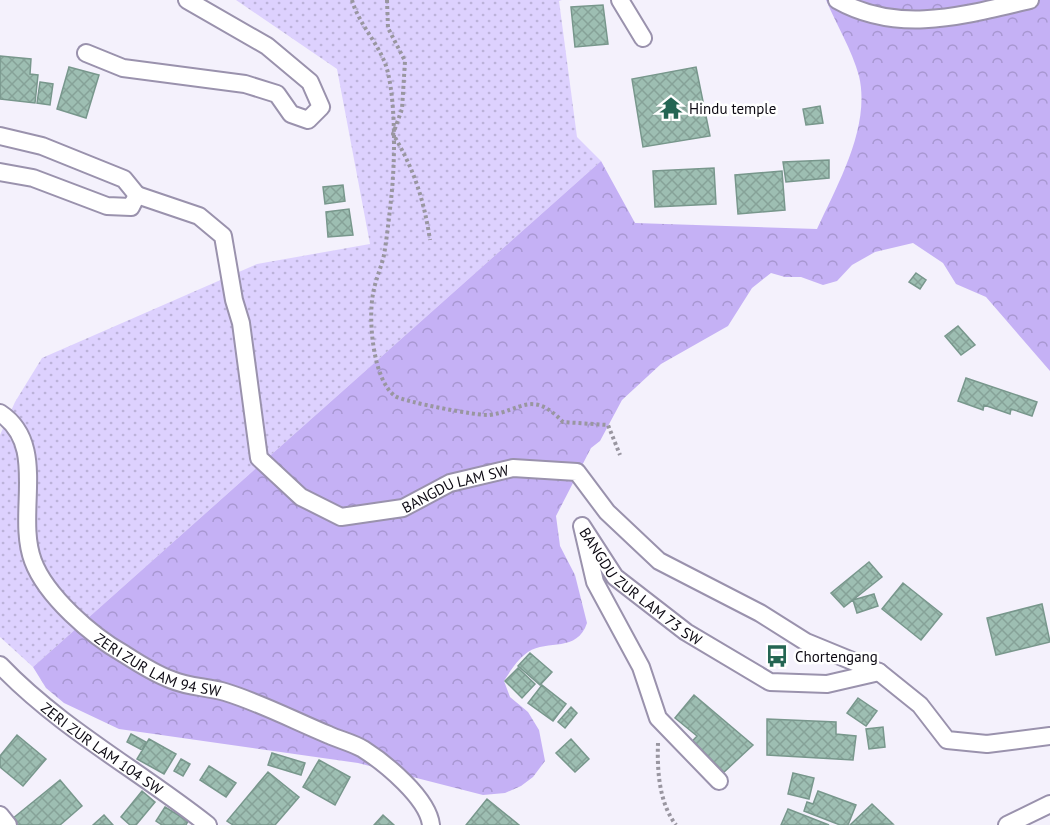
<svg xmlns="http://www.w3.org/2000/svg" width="1050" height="825" viewBox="0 0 1050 825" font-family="'PT Sans',sans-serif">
<defs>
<pattern id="grass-dots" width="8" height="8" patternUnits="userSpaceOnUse" patternTransform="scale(1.5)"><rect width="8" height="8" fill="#ddd1fe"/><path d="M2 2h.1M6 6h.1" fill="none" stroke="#bcb2d9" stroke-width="1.8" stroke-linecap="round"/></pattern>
<pattern id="forest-crowns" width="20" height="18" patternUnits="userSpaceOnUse" patternTransform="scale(1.5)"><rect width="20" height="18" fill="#c5b1f5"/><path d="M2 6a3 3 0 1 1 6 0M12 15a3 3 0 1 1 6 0" fill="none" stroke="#a897d1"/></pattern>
<pattern id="building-cross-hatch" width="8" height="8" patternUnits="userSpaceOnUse" patternTransform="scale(1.5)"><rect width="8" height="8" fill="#9dbeb2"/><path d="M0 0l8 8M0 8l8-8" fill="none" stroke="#86a298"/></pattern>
</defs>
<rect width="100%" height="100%" fill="#f4f1fc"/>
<path fill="url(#grass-dots)" d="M236,0H562L559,1L577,137L601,161L33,667L0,637V435L15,402L42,358L257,264L370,244L337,69Z"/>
<path fill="url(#forest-crowns)" d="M826,0H1050V371L986,297L956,284L943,263L913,243L875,252L852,265L837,281L823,285L801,277H785L771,273L752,288L728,326L661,364L622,400L600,441L591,448L556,516L560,546L575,575L587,623C577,653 548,639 528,652C517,660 511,670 504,681L510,697L528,712L539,730L545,761L533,777L521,786L505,793L483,795L358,763L119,729L64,703L46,688L33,667L601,161L635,223L817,229C837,185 871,127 859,76C852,50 836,24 826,0Z"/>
<path fill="url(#building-cross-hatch)" stroke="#78978c" stroke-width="1.5" d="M603,5L608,44L575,47L571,7Z
M0,56L31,59L30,74L38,75L35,103L0,99Z
M69,67L99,75L86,118L57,109Z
M696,67L710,136L643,147L632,79Z
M40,82L53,84L50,105L37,103Z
M820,106L823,123L806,125L803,109Z
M829,160V178L786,182L783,162Z
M714,168L716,204L655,207L653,171Z
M782,171L785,210L738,214L735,175Z
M343,185L345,201L325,204L323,187Z
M349,209L353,235L328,237L326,212Z
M916,273L926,280L920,289L909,282Z
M958,326L975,345L961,355L945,336Z
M966,378L1037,402L1032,416L1011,409L1010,414L984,405L983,410L958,401Z
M869,562L882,577L844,607L831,593Z
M903,583L942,614L921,640L882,609Z
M874,594L878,606L857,613L853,600Z
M1042,604L1050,642L996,655L987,618Z
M530,653L552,672L540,685L518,666Z
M518,668L535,684L522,698L505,681Z
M542,685L566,704L553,721L528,703Z
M694,695L753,745L723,773L688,746L697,736L675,718Z
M858,698L877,711L866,726L847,713Z
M571,707L577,713L565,728L558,722Z
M767,719L836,722V734L856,736L853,760L767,755Z
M883,727L885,747L869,749L866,729Z
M131,734L146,742L142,750L127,742Z
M17,735L46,759L23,786L0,767V756Z
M149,739L176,754L164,774L137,759Z
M571,739L589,759L575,772L556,753Z
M272,753L305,763L301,775L268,765Z
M181,759L190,764L183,776L174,771Z
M319,760L350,777L335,805L303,787Z
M209,766L236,783L226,797L200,780Z
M268,772L299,797L275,825H233L227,821Z
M793,773L814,778L809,799L788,794Z
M60,780L82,806L60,825H17L12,819Z
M142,791L155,802L136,825H130L121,817Z
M818,791L856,805L848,825H840L804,811L807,802L813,804Z
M487,799L519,825H466Z
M872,804L893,824L850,825Z
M165,807L188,821L186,825H162L156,821Z
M788,809L829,825H781Z
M104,815L113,825H93Z
M383,815L394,825H374Z"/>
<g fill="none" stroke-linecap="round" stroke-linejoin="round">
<g stroke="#9a92ad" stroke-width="20">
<g id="street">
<path d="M620,0L643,38"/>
<path d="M837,0C899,35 965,15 1030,0"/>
<path d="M86,53L123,68L245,84L277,94L291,114L308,120L321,107L310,82L267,46L187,0"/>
<path d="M0,136L42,146L124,179L137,195"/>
<path d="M0,172L33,178L107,206L131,207L137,195"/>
<path id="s1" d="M137,195L199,216L223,236L234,300L241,323L259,458L301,497L341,517L403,508L450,483L513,468L577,472L607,512L659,561L760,613L806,642L879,672L920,705L947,740L987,744L1050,736"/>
<path id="s2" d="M0,413C49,445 15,513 33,561C46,596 92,636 124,654C138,663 155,674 172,680C188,687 208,687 225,692C261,703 295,721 329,735C340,740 353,743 363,749C385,763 428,798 431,825"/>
<path id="s3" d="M0,665C60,728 140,771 208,825"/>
<path id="s4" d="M719,781L658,718L641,667L595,582L582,526L615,577L686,632L770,682L827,684L879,672"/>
<path d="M0,815L8,825"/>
<path d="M1007,825L1050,804"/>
</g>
</g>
<path stroke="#9996a0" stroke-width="4" stroke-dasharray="3 3" stroke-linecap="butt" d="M352,0C359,26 382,46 388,73C396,107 395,165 391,200C389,218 387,237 384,255C381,268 375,281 373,294C368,320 373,380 395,396C404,402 478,416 489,415C522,411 531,389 563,422L608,425L620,455
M387,0L388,28L405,61L402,109L393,134C414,169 424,200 430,240
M658,743C657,770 659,803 676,825"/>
<use href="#street" stroke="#fff" stroke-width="16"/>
</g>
<defs>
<g id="temple-bare" transform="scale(1.8)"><path d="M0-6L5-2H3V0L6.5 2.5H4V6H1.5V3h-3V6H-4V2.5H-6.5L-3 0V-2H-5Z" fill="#246553" stroke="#fff" stroke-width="2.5" paint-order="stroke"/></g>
<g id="bus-bare" transform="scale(1.8)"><path d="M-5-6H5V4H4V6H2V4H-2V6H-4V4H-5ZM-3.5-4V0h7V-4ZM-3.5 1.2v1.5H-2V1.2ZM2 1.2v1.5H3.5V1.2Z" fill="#246553" stroke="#fff" stroke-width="2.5" paint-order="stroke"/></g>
</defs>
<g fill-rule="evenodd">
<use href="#temple-bare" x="671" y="108"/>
<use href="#bus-bare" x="777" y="656"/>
</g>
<g text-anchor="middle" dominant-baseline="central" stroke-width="5" stroke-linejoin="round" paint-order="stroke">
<g font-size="15" fill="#0c0912" stroke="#fff" text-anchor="start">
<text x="689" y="108">Hindu temple</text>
<text x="795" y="656">Chortengang</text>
</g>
<g font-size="15" fill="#0c0912" stroke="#fff">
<text stroke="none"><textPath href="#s1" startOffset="543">BANGDU LAM SW</textPath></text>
<text stroke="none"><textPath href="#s4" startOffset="381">BANGDU ZUR LAM 73 SW</textPath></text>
<text stroke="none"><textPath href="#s2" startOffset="326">ZERI ZUR LAM 94 SW</textPath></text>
<text stroke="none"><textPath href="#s3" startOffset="132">ZERI ZUR LAM 104 SW</textPath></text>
</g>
</g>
</svg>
